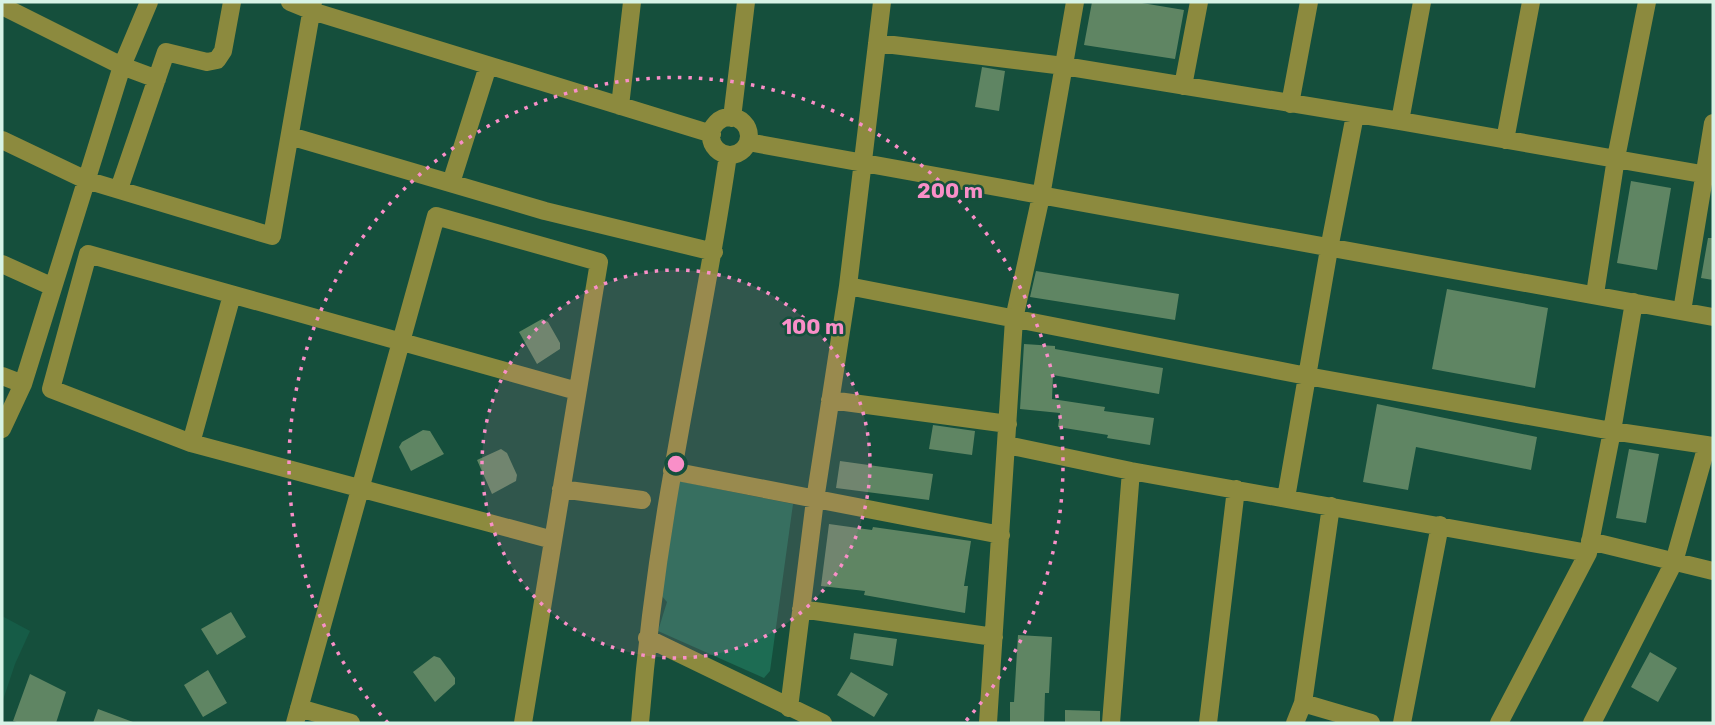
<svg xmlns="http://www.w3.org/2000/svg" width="1715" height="725" viewBox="0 0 1715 725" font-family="Rubik,sans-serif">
<rect width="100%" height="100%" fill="#154f3c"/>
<path fill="#165c47" d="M2,616L30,631L15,664L2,703Z"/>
<path fill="#1d6c53" d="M679,481L793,504L770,671L764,678L658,631L667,602L660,594Z"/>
<path fill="#5f8563" d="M1092,2H1136L1184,10L1175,59L1084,45Z
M982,67L1005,71L999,111L975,107Z
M1631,181L1671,188L1657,270L1617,263Z
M1708,238H1713V280L1701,278Z
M1036,271L1179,294L1175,320L1030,297Z
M1447,289L1548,308L1535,388L1432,369Z
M542,319L548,322L560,343V349L537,364L519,332Z
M1024,344L1055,346V349L1163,368L1159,394L1053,375L1052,399L1105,407L1104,411L1154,418L1150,445L1107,438L1108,435L1058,427L1060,413L1020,409Z
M1377,404L1537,437L1531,470L1416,447L1408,490L1363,482Z
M933,425L975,431L972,455L929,449Z
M423,430L430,431L444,454L411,471L399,447L402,442Z
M501,449L507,453L517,475L516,481L492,494L477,460Z
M1629,449L1659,454L1646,523L1616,518Z
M840,461L933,474L929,500L836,488Z
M829,524L872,530L873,527L971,541L964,586H968L965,613L864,595L865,591L821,586Z
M231,612L246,637L217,655L201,629Z
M854,633L897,639L893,666L850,659Z
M1018,635L1052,637L1049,693H1045L1044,723H1010V702H1014Z
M1650,652L1677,668L1658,702L1631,687Z
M434,656L440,658L455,678V684L435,702L413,672Z
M208,670L227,703L203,717L184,685Z
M851,672L888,694L874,717L837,695Z
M30,674L66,692L56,723H20L13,721Z
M98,709L133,722V723H93Z
M1065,710L1100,711V723H1065Z"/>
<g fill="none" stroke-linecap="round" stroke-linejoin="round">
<path stroke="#8c8a3e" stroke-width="18" d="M290,2L312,11L712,134
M2,6L122,66L157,79
M877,43L1064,66L1400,121L1713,176
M1183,86L1199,2
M1290,104L1309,2
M620,106L632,2
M711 136a19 19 0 1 1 38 0a19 19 0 1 1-38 0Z
M732,118L746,2
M1400,121L1422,2
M290,136L545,211L714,252
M2,140L86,180L272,236L313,2
M1505,140L1531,2
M748,142L1713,317
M451,183L488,66
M119,189L166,52L207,62L217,60L223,51L232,2
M2,264L53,287
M848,286L1307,376L1612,431L1713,446
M1595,294L1616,158L1647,2
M1682,311L1713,123
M2,376L23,384
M830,400L1008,424
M2,429L23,384L122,66L149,2
M191,443L232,295
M1007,445L1131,471L1588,553
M672,471L1001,535
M561,489L642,500
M1286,498L1329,249L1355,115
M553,540L191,443L51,389L88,254L577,391
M1590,541L1713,571
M801,609L994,637
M647,638L823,723
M1303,703L1371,723
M299,708L351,723
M789,708L815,500L848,286L882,2
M295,723L436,216L599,262L523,723
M640,723C647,638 658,554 673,470C691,365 713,260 728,155
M988,723L1014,319L1041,196L1075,2
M1111,723L1131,471
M1208,723L1236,489
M1295,723L1303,703L1331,506
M1402,723L1440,525
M1499,723L1588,553L1612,431L1634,302
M1592,723L1674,562L1707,445"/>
</g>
<circle cx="676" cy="464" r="194" fill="#f98fc8" fill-opacity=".12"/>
<g fill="none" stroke="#f98fc8" stroke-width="3.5" stroke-dasharray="3.5 7">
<circle cx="676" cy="464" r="194"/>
<path d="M388 723A387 387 0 1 1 964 723"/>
</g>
<circle cx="676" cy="464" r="10" fill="#f98fc8" stroke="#154f3c" stroke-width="3.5"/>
<g font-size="21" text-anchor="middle" font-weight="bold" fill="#f98fc8" stroke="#154f3c" stroke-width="5" stroke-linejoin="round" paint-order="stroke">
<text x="950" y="198">200 m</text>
<text x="813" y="334">100 m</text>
</g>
<rect width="1715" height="725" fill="none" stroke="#d7f3e6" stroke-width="7"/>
</svg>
